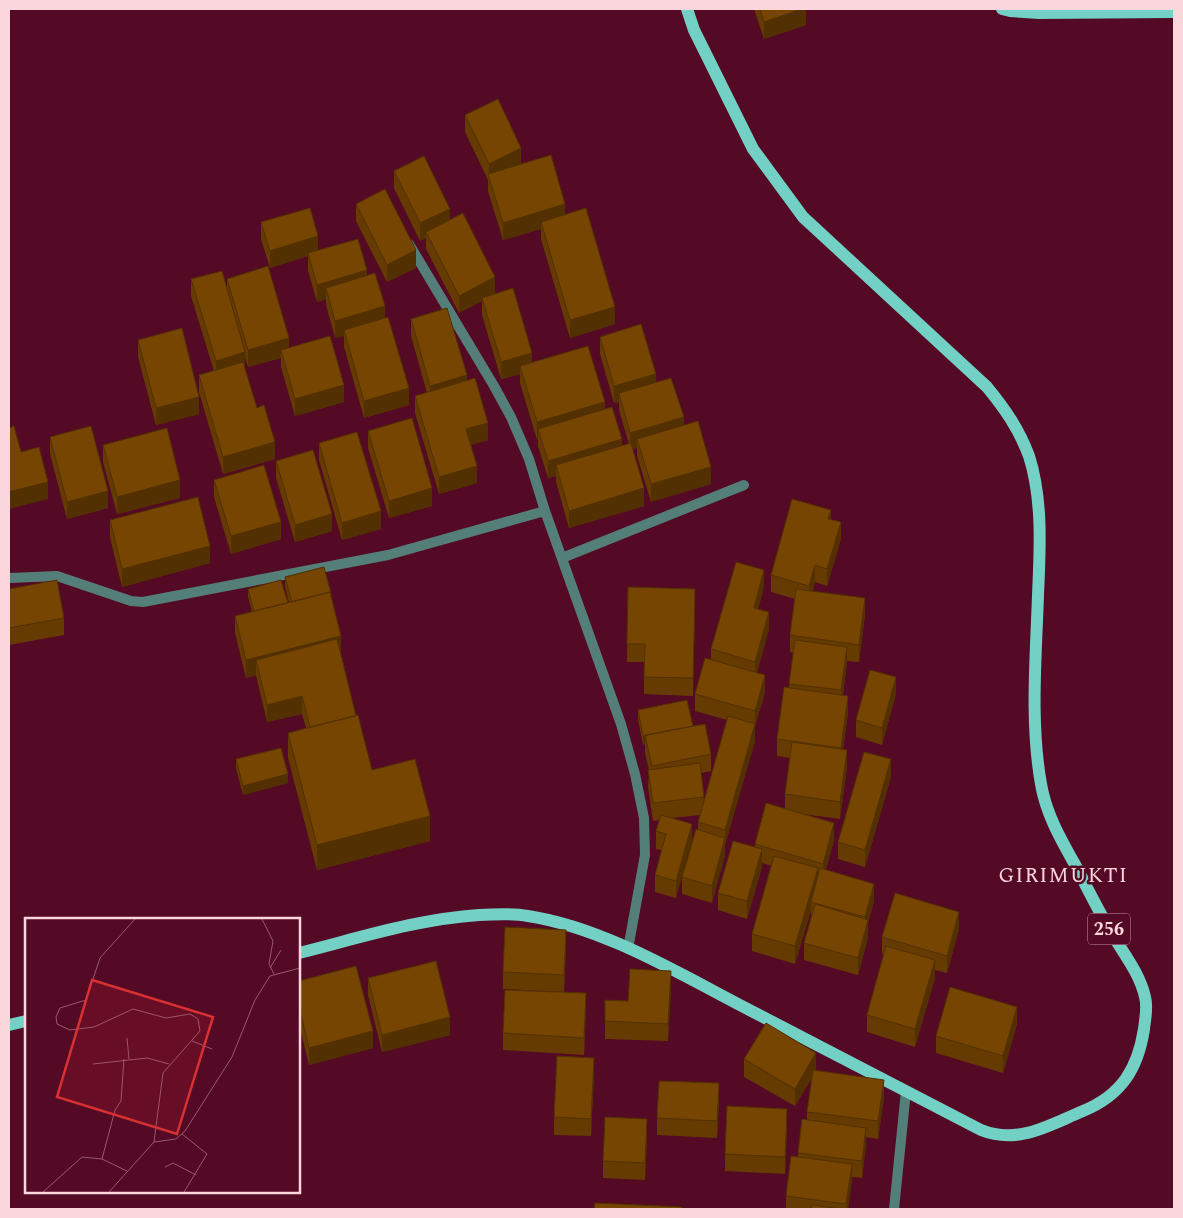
<svg xmlns="http://www.w3.org/2000/svg" width="1183" height="1218" viewBox="0 0 1183 1218" font-family="Spectral,serif">
<rect width="100%" height="100%" fill="#540925"/>
<g fill="none" stroke-linecap="round" stroke-linejoin="round">
<path stroke="#547e78" stroke-width="10" d="M409,244L494,386L511,417L529,459L545,511L621,724L635,774L644,818L645,855L628,949
M562,558L744,485
M9,578L57,576L131,601L143,602L388,555L545,511
M894,1209L906,1091"/>
<path stroke="#73d0c5" stroke-width="12" d="M1002,9L1010,11L1039,13L1174,12
M299,953C359,938 418,919 479,915C495,914 512,913 528,916C600,927 673,970 736,1003C818,1045 899,1088 981,1130C1018,1145 1049,1125 1083,1111C1122,1095 1138,1068 1144,1029C1145,1019 1148,1007 1145,997C1140,974 1124,954 1112,934C1100,913 1089,892 1078,870C1063,843 1046,815 1041,784C1030,722 1036,657 1038,595C1040,549 1043,500 1029,456C1019,429 1005,409 987,387L803,217L753,149L694,30L687,9
M9,1025L26,1021"/>
</g>
<path fill="#653b01" d="M754,9H806V25L764,39Z
M465,115L521,164L565,214L615,324L570,338L541,239V229L503,240L488,191V180L465,132Z
M394,171L450,219L495,293L532,362L605,409L622,446L629,444L619,410V402L614,403L600,354V337L656,382L684,425L711,484L651,502L637,456V448L632,449L644,506L569,528L556,482V476L548,478L538,446V439L537,440L520,383V374L501,379L482,315V301L459,313L426,249V238L420,241L394,188Z
M356,204L416,268L387,282L356,221Z
M261,222L318,250L367,276L385,318L409,405L364,418L344,347V336L335,338L326,305V299L317,302L308,271V256L270,268L261,239Z
M191,279L227,290V279L289,347L344,402L295,416L281,367V358L248,367L245,357V369L257,408L275,459L223,474L199,392V375L214,371L191,296Z
M411,319L467,381L488,440L471,445L477,483L439,494L415,413V396L427,393L411,336Z
M138,340L199,414L156,425L138,357Z
M368,431L432,506L389,518L368,448Z
M50,437L108,508L67,519L50,454Z
M319,443L381,529L342,540L319,460Z
M103,445L180,498L117,514L103,462Z
M276,461L332,531L295,542L276,478Z
M214,480L281,539L231,554L214,497Z
M110,520L210,563L122,587L110,537Z
M831,520L841,539L827,586L815,582L813,591L865,615L859,662L847,661L843,695L848,713L843,749L847,767L840,819L803,814L834,840L826,870L874,901L868,923V938L858,975L804,960V943L811,918V910L795,964L752,951V934L772,866L762,863V867L747,919L718,910V893L755,847V844L785,809V794L790,758L777,756V739L789,688L793,653L790,652V635L795,599L771,592V575Z
M285,577L332,600L341,653L356,716L372,770L430,841L317,870L288,758V733L306,728L302,714L267,722L256,675L246,678L235,633V616L252,612L248,597V589L288,603H289L285,586Z
M628,587L695,606L693,696L644,694V662H627Z
M764,587L758,609L769,629L757,673L765,693L755,726V741L725,845V855L712,903L682,894V877L698,830V822L700,815L672,818L692,824L676,898L655,892V875L662,850L656,849V831L660,820L653,821L648,787L649,770L645,753V744L643,745L638,719V710L693,726L711,754V771L701,773L704,801L727,720L695,711V694L711,659V649Z
M9,589L64,618V635L9,645Z
M896,694L882,745L856,737V720Z
M236,759L288,783L243,795L236,768Z
M891,777L865,867L838,859V842Z
M959,929L947,973L935,970V978L915,1047L867,1032V1015L884,955L882,954V937Z
M566,947L564,992L503,989V972Z
M368,978L450,1035L382,1052L368,995Z
M299,981L373,1048L309,1065L299,1024Z
M671,988L668,1041L605,1039V1021L628,1001Z
M586,1010L584,1055L503,1050V1033Z
M1017,1024L1003,1073L936,1053V1036Z
M744,1059L816,1070L884,1097L878,1139L866,1137V1145L862,1178L852,1177L848,1209H786V1196L798,1157V1153L807,1119V1112L812,1078L795,1106L744,1077Z
M594,1075L591,1136L554,1135V1117Z
M719,1100L717,1138L657,1135V1118Z
M787,1126L785,1174L725,1171V1154Z
M647,1136L645,1180L603,1178V1161Z"/>
<path fill="#523001" d="M802,9H806V25L764,39V22Z
M521,148V165L489,176V164Z
M565,204V221L541,222V229L503,240V223Z
M450,209V226L426,232V238L420,241V223Z
M318,236V253H308V256L270,268V251Z
M416,250V268L387,282V265Z
M367,270V287L326,288V299L317,302V285Z
M495,277V295L482,298V301L459,313V296Z
M385,306V324L344,330V336L335,338V321Z
M615,307V324L570,338V320Z
M289,338V355L281,350V358L248,367V350Z
M245,352V369L216,378V361Z
M532,353V370L520,366V374L501,379V362Z
M656,374V391L619,393V402L614,403V386Z
M467,375V392L430,403V386Z
M344,385V402L295,416V399Z
M409,388V405L364,418V401Z
M199,397V414L156,425V408Z
M605,402V419L538,429V439L537,440V422Z
M684,417V434L637,439V448L630,450V433Z
M488,423V440L466,446V429Z
M622,439V456L556,465V476L548,478V461Z
M275,442V459L223,474V457Z
M477,466V483L439,494V477Z
M711,467V484L651,502V484Z
M180,480V498L117,514V497Z
M48,482V499L9,509V492Z
M432,488V506L389,518V501Z
M644,488V506L569,528V511Z
M108,491V508L67,519V502Z
M831,510V527L828,519Z
M381,511V529L342,540V523Z
M332,514V531L295,542V525Z
M281,522V539L231,554V536Z
M841,522V539L827,586V569Z
M210,546V563L122,587V569Z
M815,565V582L809,603V586Z
M764,570V587L754,625V608Z
M865,598V615L859,662V645Z
M769,612V629L755,679V662Z
M341,636V653L256,660V675L246,678V660Z
M847,647V664L841,708V690Z
M765,675V693L755,726V741L725,845V855L712,903V886L725,840V830L755,725V711Z
M896,677V694L882,745V728Z
M302,696V714L267,722V705Z
M848,696V713L841,765V748Z
M645,735V744L643,745V736Z
M847,750V767L840,819V802Z
M891,759V777L865,867V850Z
M288,774V783L243,795V786Z
M430,816V841L317,870V845Z
M834,823V840L823,881V864Z
M692,824V841L676,898V881Z
M762,849V867L747,919V901Z
M818,868V885L811,902V910L795,964V946Z
M874,884V901L868,923V938L858,975V958L865,933V917Z
M959,912V929L947,973V956Z
M566,930V947L564,992V975Z
M935,960V978L915,1047V1029Z
M671,971V988L668,1041V1024Z
M586,993V1010L584,1055V1038Z
M1017,1007V1024L1003,1073V1056Z
M450,1017V1035L382,1052V1035Z
M373,1031V1048L309,1065V1048Z
M816,1053V1070L795,1106V1089Z
M594,1058V1075L591,1136V1119Z
M884,1080V1097L878,1139V1121Z
M719,1083V1100L717,1138V1121Z
M787,1109V1126L785,1174V1157Z
M647,1119V1136L645,1180V1163Z
M866,1128V1145L862,1178V1161Z
M852,1164V1181L848,1209H846Z"/>
<path fill="#754501" stroke="#523001" d="M760,9H802L764,22Z
M498,99L521,148L489,164L465,115Z
M551,155L565,204L503,223L488,174Z
M424,156L450,209L420,223L394,171Z
M385,189L416,250L387,265L356,204Z
M310,208L318,236L270,251L261,222Z
M586,208L615,307L570,320L541,222Z
M463,213L495,277L459,296L426,232Z
M358,239L367,270L317,285L308,253Z
M268,266L289,338L248,350L227,279Z
M222,271L245,352L216,361L191,279Z
M375,273L385,306L335,321L326,288Z
M513,288L532,353L501,362L482,298Z
M447,308L467,375L430,386L411,319Z
M388,317L409,388L364,401L344,330Z
M641,324L656,374L614,386L600,337Z
M182,328L199,397L156,408L138,340Z
M330,336L344,385L295,399L281,350Z
M588,346L605,402L537,422L520,366Z
M243,362L257,408L264,405L275,442L223,457L199,375Z
M475,378L488,423L466,429L477,466L439,477L415,396Z
M671,378L684,417L630,433L619,393Z
M612,407L622,439L548,461L538,429Z
M412,418L432,488L389,501L368,431Z
M698,421L711,467L651,484L637,439Z
M14,426L21,452L39,447L48,482L9,492V428Z
M91,426L108,491L67,502L50,437Z
M167,428L180,480L117,497L103,445Z
M357,432L381,511L342,523L319,443Z
M631,443L644,488L569,511L556,465Z
M313,450L332,514L295,525L276,461Z
M264,465L281,522L231,536L214,480Z
M198,497L210,546L122,569L110,520Z
M792,499L831,510L828,519L841,522L827,569L815,565L809,586L771,575Z
M736,562L764,570L754,608L769,612L755,662L711,649Z
M324,567L332,597H331L330,592L292,602L285,577Z
M57,580L64,618L9,628V589Z
M281,580L288,603L254,611L248,589Z
M628,587L695,589L693,678L644,677L645,644H627Z
M796,589L865,598L859,645L790,635Z
M330,592L341,636L246,660L235,616Z
M337,639L356,716L310,727L302,696L267,705L256,660Z
M795,640L847,647L841,690L789,684Z
M705,658L765,675L755,711L695,694Z
M870,670L896,677L882,728L856,720Z
M784,687L848,696L841,748L777,739Z
M687,700L693,726L643,736L638,710Z
M358,715L372,770L415,759L430,816L317,845L288,733Z
M728,716L755,724L725,830L698,822Z
M705,724L711,754L652,766L645,735Z
M792,742L847,750L840,802L785,794Z
M281,748L288,774L243,786L236,759Z
M864,752L891,759L865,850L838,842Z
M700,763L704,797L653,803L648,770Z
M766,803L834,823L823,864L755,844Z
M661,815L692,824L676,881L655,875L666,834L656,831Z
M696,829L725,838L712,886L682,877Z
M733,841L762,849L747,901L718,893Z
M774,856L818,868L795,946L752,934Z
M820,868L874,884L865,917L811,902Z
M895,893L959,912L947,956L882,937Z
M815,904L868,920L858,958L804,943Z
M505,927L566,930L564,975L503,972Z
M886,946L935,960L915,1029L867,1015Z
M436,961L450,1017L382,1035L368,978Z
M356,966L373,1031L309,1048L299,1007V981Z
M630,969L671,971L668,1024L605,1021V1000L628,1001Z
M950,987L1017,1007L1003,1056L936,1036Z
M505,990L586,993L584,1038L503,1033Z
M766,1023L816,1053L795,1089L744,1059Z
M557,1056L594,1058L591,1119L554,1117Z
M813,1070L884,1080L878,1121L807,1112Z
M659,1081L719,1083L717,1121L657,1118Z
M727,1106L787,1109L785,1157L725,1154Z
M605,1117L647,1119L645,1163L603,1161Z
M802,1119L866,1128L862,1161L798,1153Z
M791,1156L852,1164L846,1204L786,1196Z
M595,1203L682,1207V1209H594Z
M812,1205L842,1209H811Z"/>
<g text-anchor="middle" dominant-baseline="central" stroke-width="5" stroke-linejoin="round" paint-order="stroke">
<rect fill="#540925" stroke="#ca98a6" stroke-width="1" x="1088" y="913.5" width="42" height="31" rx="4"/>
<g font-size="18" font-weight="bold" fill="#fcd6dd">
<text x="1109" y="929">256</text>
</g>
<g font-size="21" letter-spacing="1" fill="#fcd6dd" stroke="#540925">
<text x="1063" y="876">GIRIMUKTI</text>
</g>
</g>
<g transform="translate(25 918)">
<rect width="275" height="275" fill="#540925"/>
<path fill="none" stroke="#975b6f" stroke-width="1" d="M237,1L248,23L244,46L249,56M245,50L256,32M102,120L104,141M167,123L187,131M68,146L122,140L144,146M157,216L182,236L159,274M129,224L151,221L160,213L207,139L230,82L245,58L275,50M77,241L90,192L96,183L99,141M140,249L148,245L171,257M18,274L57,239L77,241L102,253M84,274L129,224L138,155L175,113L173,101L165,96L141,100L108,91L69,109L45,112L32,106L31,99L35,90L61,82L75,40L110,1"/>
<path fill="#d83131" fill-opacity="0.15" stroke="#d83131" stroke-width="2.5" d="M67,62L188,99L152,216L32,179Z"/>
<rect width="275" height="275" fill="none" stroke="#fcd6dd" stroke-width="2.5"/>
</g>
<rect width="1183" height="1218" fill="none" stroke="#fcd6dd" stroke-width="20"/>
</svg>
